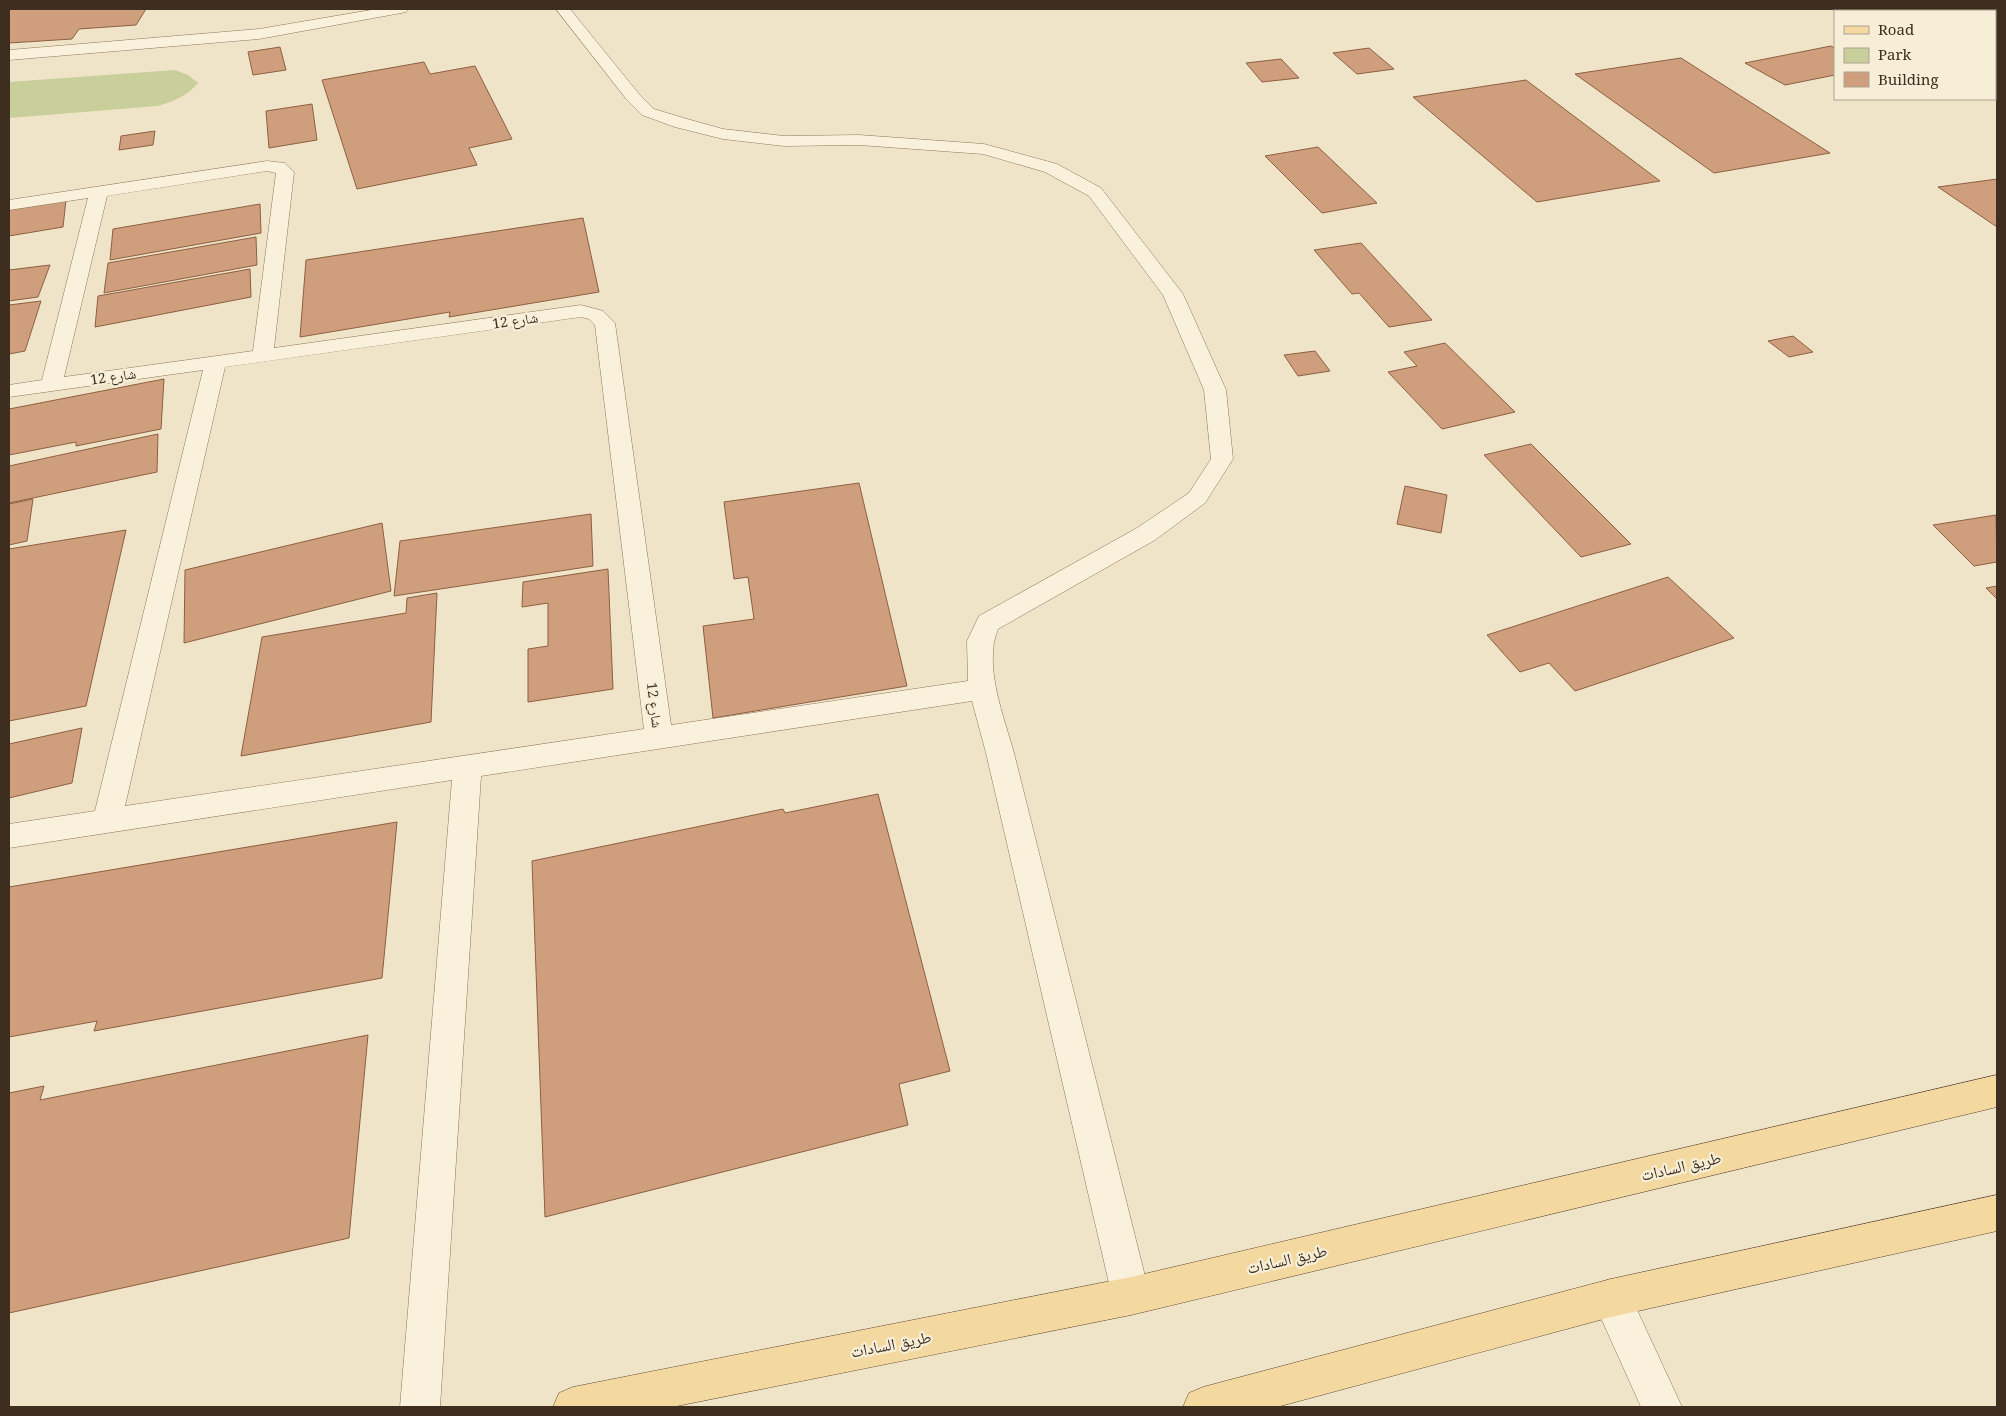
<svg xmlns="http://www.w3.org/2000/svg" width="2006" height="1416" viewBox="0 0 2006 1416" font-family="'Noto Serif','Noto Naskh Arabic',serif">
<rect width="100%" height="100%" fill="#f0e4c8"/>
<path fill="#c9cf9b" d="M175,70L188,75L198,83C187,96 174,101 158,106L9,118V82Z"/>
<path fill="#cf9f7d" stroke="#8d5f41" d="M9,9H146L136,25L79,29L72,39L9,43Z
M1831,46L1835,48V75L1785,85L1745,63Z
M280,47L286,70L253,75L248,52Z
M1369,48L1394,69L1357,74L1333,53Z
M1681,58L1830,153L1714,173L1575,74Z
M1281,59L1299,78L1262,82L1246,63Z
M424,62L430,74L475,66L512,139L469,148L477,165L357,189L322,80Z
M1526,80L1660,181L1537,202L1413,97Z
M312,104L317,140L269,148L266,111Z
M155,131L153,145L119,150L121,136Z
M1318,147L1377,203L1322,213L1265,156Z
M1997,179V227L1938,187Z
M66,200L63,227L9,236V210Z
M260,204L261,233L110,260L113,229Z
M583,218L599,292L449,317L450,312L300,337L306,260Z
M256,237L257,265L104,293L108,263Z
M1361,243L1432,320L1389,327L1359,293L1352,294L1314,250Z
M50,265L38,297L9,301V270Z
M250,269L251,297L95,327L98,296Z
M41,301L25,351L9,354V305Z
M1793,336L1813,352L1789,357L1768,341Z
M1445,343L1515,412L1442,429L1388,372L1417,366L1404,352Z
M1315,351L1330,371L1298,376L1284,355Z
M164,379L161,429L76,446V442L9,455V409Z
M158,434L157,472L9,503V466Z
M1531,444L1631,544L1581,557L1484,455Z
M859,483L907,686L713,718L703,626L754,619L748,577L734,579L724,502Z
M1405,486L1447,495L1441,533L1397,524Z
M33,499L27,541L9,545V504Z
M591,514L593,566L394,596L400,541Z
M1996,515L1997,562L1974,566L1933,525Z
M382,523L391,591L184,643L185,570Z
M126,530L86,706L9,721V549Z
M608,569L613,689L528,702V649L548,646V603L522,607L523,582Z
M1668,577L1734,638L1575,691L1549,663L1520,672L1487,635Z
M1997,586V599L1986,588Z
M437,593L431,722L241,756L262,637L406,613L407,598Z
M82,728L72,783L9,798V744Z
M878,794L950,1071L899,1084L908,1125L545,1217L532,861L783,809L785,813Z
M397,822L382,978L94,1031L97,1021L9,1037V887Z
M368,1035L349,1238L9,1313V1093L44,1086L40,1100Z"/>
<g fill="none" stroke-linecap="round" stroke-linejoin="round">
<g stroke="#8d765c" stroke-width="1">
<path id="minor" d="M377,9H408L406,12L401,13L259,39L9,60V50L259,29Z
M556,9H570L639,94L654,109L687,119L723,129L784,136L859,135L984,144L1057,164L1101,188L1183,294L1226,390L1233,459L1205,503L1155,540L998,629C983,665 1004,717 1014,753L1150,1296L1145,1310L1131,1315L1117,1310L1112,1296L986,753L972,701L481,776L440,1407H400L452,780L9,848V824L95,811L203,370L9,397V385L42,380L88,198L9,210V200L267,161L285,163L294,172L274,348L581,305L603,311L615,323L671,725L968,681L967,641L979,616L1137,528L1189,493L1211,459L1204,390L1163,295L1089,196L1045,172L983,154L859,145L784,146L723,139L675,127L642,115L627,100ZM267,171L276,173L253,351L64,377L107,196ZM581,317L589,319L595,325L644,729L125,806L225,367Z
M1611,1279L1625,1284L1682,1407H1641L1592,1298L1597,1284Z"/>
</g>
<g stroke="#5b4430" stroke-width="1">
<path id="major" d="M1997,1075V1107L1131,1315L672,1407H553L559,1393L573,1387L1131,1277Z
M1997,1195V1231L1611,1317L1277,1407H1183L1189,1393L1203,1387L1611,1279Z"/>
</g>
<use href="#minor" fill="#faf1dc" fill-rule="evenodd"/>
<use href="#major" fill="#f3d9a0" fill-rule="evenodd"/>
</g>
<g text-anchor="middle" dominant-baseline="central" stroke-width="4.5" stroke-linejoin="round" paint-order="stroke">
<g font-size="14" fill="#3d2e20" stroke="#f7eed8">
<text transform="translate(515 320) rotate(-8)">شارع 12</text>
<text transform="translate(113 376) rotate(-8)">شارع 12</text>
<text transform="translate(655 705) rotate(83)">شارع 12</text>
</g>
<g font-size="16" fill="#3d2e20" stroke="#f7eed8">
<text transform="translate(1681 1166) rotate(-13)">طريق السادات</text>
<text transform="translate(1287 1259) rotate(-13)">طريق السادات</text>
<text transform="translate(891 1344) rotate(-11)">طريق السادات</text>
</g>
</g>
<rect width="2006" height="1416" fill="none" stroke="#3d2e20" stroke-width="20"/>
<rect x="1834" y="10" width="162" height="90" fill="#f7eed8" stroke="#ada18e"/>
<rect x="1844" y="26" width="25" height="8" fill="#f3d9a0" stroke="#ada18e"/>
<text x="1878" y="35" font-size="15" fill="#3d2e20">Road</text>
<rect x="1844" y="48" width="25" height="15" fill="#c9cf9b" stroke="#ada18e"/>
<text x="1878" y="60" font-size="15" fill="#3d2e20">Park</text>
<rect x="1844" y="72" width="25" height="15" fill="#cf9f7d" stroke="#ada18e"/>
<text x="1878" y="85" font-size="15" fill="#3d2e20">Building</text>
</svg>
